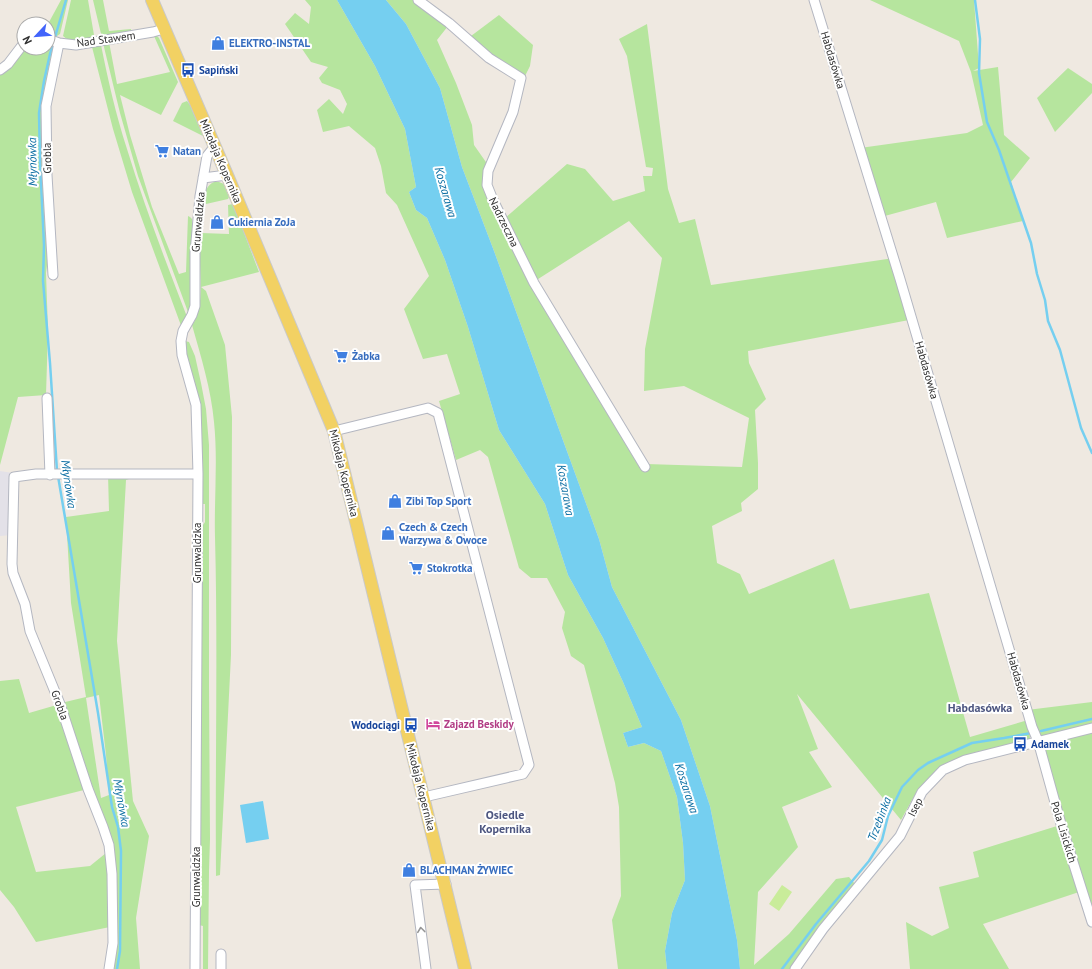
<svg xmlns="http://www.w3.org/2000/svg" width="1092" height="969" font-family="'PT Sans',sans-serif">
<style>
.industrial{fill:#e3e1e8}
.green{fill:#b6e59e;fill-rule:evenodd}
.pitch{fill:#c9ec9a}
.water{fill:#75cff0}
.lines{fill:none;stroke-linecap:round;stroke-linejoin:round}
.stream{stroke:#75cff0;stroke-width:2.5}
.minor-casing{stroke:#b4b7c1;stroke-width:11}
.major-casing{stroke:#c9c9c9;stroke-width:14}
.minor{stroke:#fff;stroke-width:9}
.major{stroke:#f2d163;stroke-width:12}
.oneway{stroke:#969696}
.labels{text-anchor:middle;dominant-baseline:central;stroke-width:4;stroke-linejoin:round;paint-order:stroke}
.street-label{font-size:11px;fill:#2e2e2e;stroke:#fff}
.shop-label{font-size:11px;font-weight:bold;fill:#366cbe;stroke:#fff;text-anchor:start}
.transit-label{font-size:11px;font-weight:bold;fill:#164399;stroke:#fff;text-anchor:start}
.hotel-label{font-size:11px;font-weight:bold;fill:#b23c85;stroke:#fff;text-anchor:start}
.water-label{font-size:12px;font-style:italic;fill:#0d6fa3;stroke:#fff}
.neighbourhood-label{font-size:12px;font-weight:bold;fill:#4d5680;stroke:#fff}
</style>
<rect width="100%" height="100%" fill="#efe9e1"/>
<path class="industrial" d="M0 471 13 473 11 535 0 536Z"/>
<path class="green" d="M61 0H68L60 34 54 38 48 37V24Z
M71 0H88L94 35 93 38C82 41 72 45 63 36Z
M93 0H103L109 31 131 29V33L102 38Z
M305 0H337L375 66 405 129 416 187 409 192 416 210 427 218 445 260 468 327 499 430 545 504 568 575 603 638 623 682 642 727 623 733 628 747 644 743 661 751 677 797 683 843 685 880 672 913 665 951 667 969H618L612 920 621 896 619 807 615 783 584 665 571 656 562 628 565 612 547 578H531L519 568 488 457 480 450 456 460 439 401 460 394 447 354 423 359 404 309 429 276 397 205 386 193 381 166 375 148 349 126 323 132 317 110 329 99 343 114 347 104 340 90 322 83 319 78 328 67 311 62 285 24 295 13 309 24 311 7Z
M386 0H414L448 26 437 40 456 83 472 125 474 145 488 165 487 185 493 200 490 201 531 285 570 350 572 349 591 375 646 464 742 467 749 418 684 386 644 391 645 349 662 258 629 221 535 281 505 218 567 164 585 169 613 201 645 191 643 176H652L653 168 646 167 627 56 619 39 647 24 668 189 679 223 695 219 711 285 894 258 900 279 909 320 748 351 749 363 766 399 755 410 758 463V489L741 503 742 511 712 526 717 563 740 574 749 594 834 559 850 609 929 593 970 737 1028 720 1030 739 940 767 918 789 901 820 797 694 818 749 809 752 832 787 782 807 798 847 758 892 754 965 789 934 836 879 849 877 855 884 822 925 791 969H740L737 940 710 806 681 720 612 587 599 539 494 251 462 167 440 88 406 24Z
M870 0H974L979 68 973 71 998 67 1004 135 1030 158 1011 182 1023 221 947 238 936 202 881 217 860 148 967 133 983 125 971 72 959 41Z
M499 15 533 45 530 66 525 76 467 39Z
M154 36H157L159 38 178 82 161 115 120 95 130 135 152 207 179 274 186 272 188 216 190 217 192 219V301L188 312 138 176 120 113 103 43 109 42 117 84 170 72Z
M48 41 56 44 45 103 48 257 46 273 48 330 46 395 18 397 0 465V70L24 48H48Z
M101 45C108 80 116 115 127 149 145 208 167 265 189 322L183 331 132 192 113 129 92 47Z
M1068 68 1092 84V93L1055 132 1037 98Z
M187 101 190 105 203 136 173 121 182 103Z
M214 182H219L224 184 229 197 228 199 206 204 203 199C205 192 207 185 214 182Z
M233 204 259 272 201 287 206 291 225 345 232 417 231 655 220 875 216 876C215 763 218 650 215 537 214 499 218 460 214 422 211 389 201 357 192 325 204 310 200 279 200 261 200 252 201 242 201 233L229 234 228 205Z
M185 341 189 342 195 356 201 383 206 409 209 445V685L210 839 209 871 208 969H203V926L199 925 200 536H203V525L205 522V504H200L201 445 186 352Z
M108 474H144L126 480 117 641 133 801 149 836 136 918 140 969H114L116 947 115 877 61 703 86 697 71 603 66 517 109 511ZM99 695 106 755 109 795 101 798 86 698Z
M19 679 29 713 60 704 88 789 16 807 36 872 90 866 106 853 110 927 36 942 14 907 0 890V681Z
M1092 702V925L1079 892 983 924 1009 969H910L906 922 932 936 949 928 939 887 979 877 973 852 1057 826 1027 710Z"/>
<path class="pitch" d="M782 885 792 892 779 911 769 904Z"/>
<path class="water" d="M337 0H386L406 24 440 88 462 167 494 251 599 539 612 587 681 720 710 806 737 940 740 969H667L665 951 672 913 685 880 683 843 677 797 661 751 644 743 628 747 623 733 642 727 623 682 603 638 568 575 545 504 499 430 468 327 445 260 427 218 416 210 409 192 416 187 405 129 375 66Z
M263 801 269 839 246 843 240 805Z"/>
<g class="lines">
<path class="stream" d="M975 0 980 39 979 73 987 122 999 150 1031 243 1037 274 1045 300 1048 321 1060 350 1081 428 1092 453
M57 471 50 363 43 281 44 245 40 161 39 113 44 81 50 54 66 0
M58 476 98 713 112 807 118 827 121 851 120 951 117 969
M1041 731 1092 719
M782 969 816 924 869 861 882 840 888 816 902 787 918 770 928 763 972 743 1004 738 1031 733"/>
<defs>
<path id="minor" d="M418 0 449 23 489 58 521 78 513 112 488 171 487 185 493 200 534 283 645 467
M814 0 900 279 1032 727 1038 741 1061 824 1092 922
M48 39 59 43 76 45 153 32 164 29
M0 70 8 64 24 43
M203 178 227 175
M53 275 47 175 46 106 59 43
M47 398 50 475
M334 431 428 408 438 413 529 765 523 774 424 797
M109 969 113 943 112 874 109 845 103 827 88 789 60 704 30 631 25 604 13 573 12 564 14 477 36 474H198
M195 969 198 474 196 405 182 355 181 341 183 331 192 315 195 306V253L200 196 207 156 215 146
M221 969V954
M426 969 415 885 446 884
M795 969 823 929 900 836 922 792 943 770 965 760 1092 728"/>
<path id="major" d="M152 0 227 175 334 431 465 969"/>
</defs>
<use href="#minor" class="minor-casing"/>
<use href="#major" class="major-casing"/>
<use href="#minor" class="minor"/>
<use href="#major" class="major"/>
</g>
<defs><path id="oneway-chevron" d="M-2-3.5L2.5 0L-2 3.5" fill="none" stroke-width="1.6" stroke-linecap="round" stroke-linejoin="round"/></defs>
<use class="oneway" href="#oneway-chevron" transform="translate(421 930) rotate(-97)"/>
<defs>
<symbol id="shop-bare" viewBox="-9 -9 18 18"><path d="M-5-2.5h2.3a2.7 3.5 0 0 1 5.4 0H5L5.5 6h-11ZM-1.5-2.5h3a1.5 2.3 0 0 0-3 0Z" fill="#3f7fe0" stroke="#fff" stroke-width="2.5" paint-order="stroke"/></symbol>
<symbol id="bus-bare" viewBox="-9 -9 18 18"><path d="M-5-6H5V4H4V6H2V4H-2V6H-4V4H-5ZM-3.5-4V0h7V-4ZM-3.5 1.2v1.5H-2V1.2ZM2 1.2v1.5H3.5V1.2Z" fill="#1a4fb4" stroke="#fff" stroke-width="2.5" paint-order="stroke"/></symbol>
<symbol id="supermarket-bare" viewBox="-9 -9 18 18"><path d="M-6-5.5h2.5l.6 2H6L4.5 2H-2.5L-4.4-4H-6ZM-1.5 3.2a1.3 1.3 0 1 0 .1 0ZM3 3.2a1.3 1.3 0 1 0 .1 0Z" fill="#3f7fe0" stroke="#fff" stroke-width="2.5" paint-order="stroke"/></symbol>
<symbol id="hotel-bare" viewBox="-9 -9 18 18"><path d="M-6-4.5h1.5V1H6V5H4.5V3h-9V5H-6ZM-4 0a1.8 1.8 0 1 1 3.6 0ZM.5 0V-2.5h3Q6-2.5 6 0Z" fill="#d1479c" stroke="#fff" stroke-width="2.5" paint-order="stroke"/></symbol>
</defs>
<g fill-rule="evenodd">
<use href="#shop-bare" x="208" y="33" width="20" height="20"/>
<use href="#bus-bare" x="178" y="60" width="20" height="20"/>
<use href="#supermarket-bare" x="152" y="141" width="20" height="20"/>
<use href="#shop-bare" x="207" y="212" width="20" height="20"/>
<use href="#supermarket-bare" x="331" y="346" width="20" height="20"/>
<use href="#shop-bare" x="385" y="491" width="20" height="20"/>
<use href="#shop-bare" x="378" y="523" width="20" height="20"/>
<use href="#supermarket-bare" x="406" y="558" width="20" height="20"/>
<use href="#hotel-bare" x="423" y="714" width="20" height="20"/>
<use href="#bus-bare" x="401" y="715" width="20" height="20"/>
<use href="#bus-bare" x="1010" y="734" width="20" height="20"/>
<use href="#shop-bare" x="399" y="860" width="20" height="20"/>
</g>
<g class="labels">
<g class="street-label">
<text transform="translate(106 39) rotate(-8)">Nad Stawem</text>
<text transform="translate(833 60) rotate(73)">Habdasówka</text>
<text transform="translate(47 158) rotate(-91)">Grobla</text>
<text transform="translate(221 161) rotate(67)">Mikołaja Kopernika</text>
<text transform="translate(198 222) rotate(-85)">Grunwaldzka</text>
<text transform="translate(504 222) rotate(64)">Nadrzeczna</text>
<text transform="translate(927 370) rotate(74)">Habdasówka</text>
<text transform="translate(344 473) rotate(76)">Mikołaja Kopernika</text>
<text transform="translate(197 553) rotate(-90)">Grunwaldzka</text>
<text transform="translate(1019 681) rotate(74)">Habdasówka</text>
<text transform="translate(60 705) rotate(70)">Grobla</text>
<text transform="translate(421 787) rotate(76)">Mikołaja Kopernika</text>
<text transform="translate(915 807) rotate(-63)">Isep</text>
<text transform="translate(1064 832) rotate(73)">Pola Lisickich</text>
<text transform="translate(196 877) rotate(-90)">Grunwaldzka</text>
</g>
<g class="shop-label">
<text x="229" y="43">ELEKTRO-INSTAL</text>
<text x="173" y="151">Natan</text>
<text x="228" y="222">Cukiernia ZoJa</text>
<text x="352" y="356">Żabka</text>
<text x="406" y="501">Zibi Top Sport</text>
<text x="399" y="527">Czech &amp; Czech<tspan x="399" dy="13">Warzywa &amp; Owoce</tspan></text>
<text x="427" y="568">Stokrotka</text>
<text x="420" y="870">BLACHMAN ŻYWIEC</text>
</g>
<g class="transit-label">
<text x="199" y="70">Sapiński</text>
<text x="400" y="725" text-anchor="end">Wodociągi</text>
<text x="1031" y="744">Adamek</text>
</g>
<g class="hotel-label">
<text x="444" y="724">Zajazd Beskidy</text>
</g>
<g class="water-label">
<text transform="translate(32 162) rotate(-91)">Młynówka</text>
<text transform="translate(446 192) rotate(74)">Koszarawa</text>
<text transform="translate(69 484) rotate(82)">Młynówka</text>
<text transform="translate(566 490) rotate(80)">Koszarawa</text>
<text transform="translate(687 788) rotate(72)">Koszarawa</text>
<text transform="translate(122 803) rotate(80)">Młynówka</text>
<text transform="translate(879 819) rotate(-69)">Trzebinka</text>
</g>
<g class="neighbourhood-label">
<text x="980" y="707">Habdasówka</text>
<text x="505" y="814">Osiedle<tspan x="505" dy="14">Kopernika</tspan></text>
</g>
</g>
<g transform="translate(36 36) rotate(244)"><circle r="19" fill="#ffffff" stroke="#ababab"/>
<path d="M0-3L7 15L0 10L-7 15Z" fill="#4264fb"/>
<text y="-6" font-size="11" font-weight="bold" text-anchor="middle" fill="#2e2e2e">N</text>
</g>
</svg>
